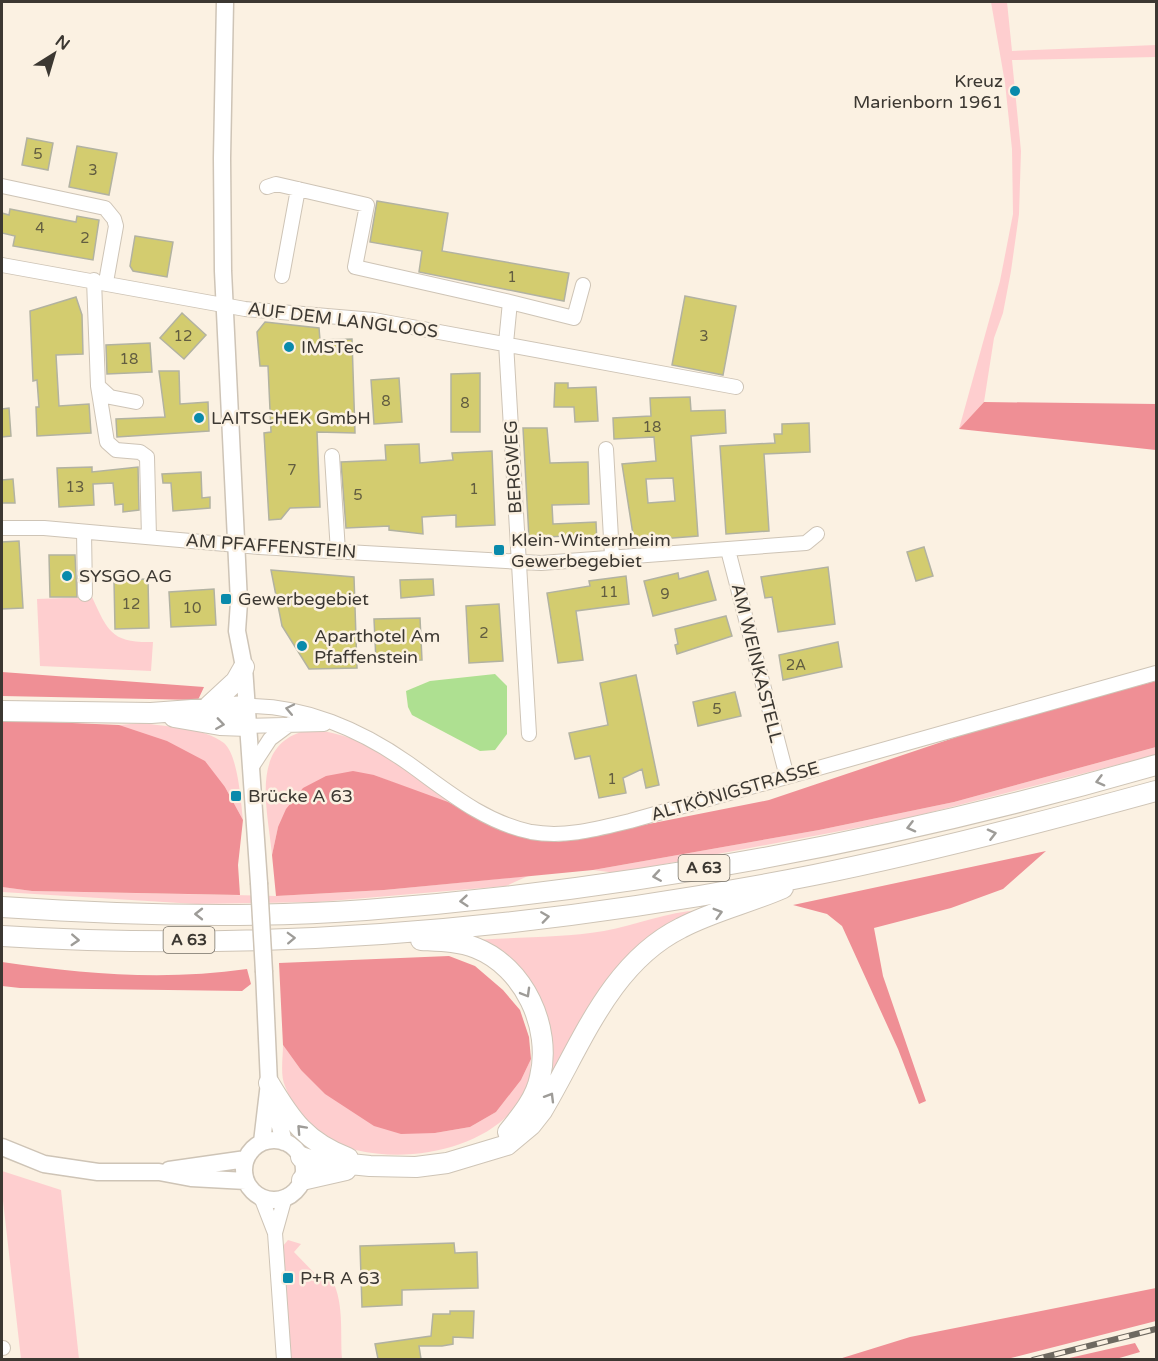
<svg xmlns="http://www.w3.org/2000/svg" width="1158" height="1361" font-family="'Varela Round',sans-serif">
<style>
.green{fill:#fececf}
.forest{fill:#ef8f95}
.water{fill:#aee091}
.building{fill:#d3cc6f;stroke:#b2b2a1;stroke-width:1.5;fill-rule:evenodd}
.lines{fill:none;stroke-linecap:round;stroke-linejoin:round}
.minor-casing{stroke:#cec4b6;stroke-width:16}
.major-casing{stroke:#cec4b6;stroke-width:19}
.highway-casing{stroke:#cec4b6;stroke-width:22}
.minor{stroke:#fff;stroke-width:14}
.major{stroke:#fff;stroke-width:16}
.highway{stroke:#fff;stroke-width:20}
.rail-casing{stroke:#6e6960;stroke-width:6}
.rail{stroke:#fbf1e2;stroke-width:4;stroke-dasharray:11;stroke-linecap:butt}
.major-bridge-casing{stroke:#cec4b6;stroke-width:19;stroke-linecap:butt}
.major-bridge{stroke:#fff;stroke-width:16}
.oneway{stroke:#9e9c98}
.poi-dot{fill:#098aab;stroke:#fbf1e2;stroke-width:2}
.labels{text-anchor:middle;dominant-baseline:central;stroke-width:5;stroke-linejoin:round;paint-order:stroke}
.number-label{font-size:15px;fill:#625d41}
.shield{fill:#fbf1e2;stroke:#757067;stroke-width:1.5}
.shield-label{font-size:16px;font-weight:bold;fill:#3c3832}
.poi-label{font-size:18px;fill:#3c3832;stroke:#fbf1e2;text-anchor:start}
.street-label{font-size:18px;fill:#3c3832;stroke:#fbf1e2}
</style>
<rect width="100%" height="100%" fill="#fbf1e2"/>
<path class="green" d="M991 2H1007L1012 51 1156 45V57L1012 60 1021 151 1019 214 1011 271 1003 313 994 338 984 402 959 429 1000 281 1013 214 1012 149 1005 83Z
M92 597C108 632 112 643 153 642L151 671 40 666 37 599Z
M142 723C167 727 203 727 224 743 238 755 241 802 243 820L225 787 119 725Z
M309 730C367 731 422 781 469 812L374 775 278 827 272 855C268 810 248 742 309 730Z
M1156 747V755L904 819 617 873 593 870 819 830 954 802Z
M528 876 506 886 318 902 196 904 2 892V887L32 891 276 896 384 890Z
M700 910 646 945 549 1090 547 1029 474 940C518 937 561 938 604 931 636 925 667 912 700 910Z
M283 1045 301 1070 435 1133 470 1127 496 1112 521 1080 531 1059C530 1069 531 1082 526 1091 493 1156 382 1171 322 1137 307 1128 291 1102 285 1086 280 1075 283 1057 283 1045Z
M2 1171 61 1190 79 1359H21L2 1192Z
M288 1240 301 1244 294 1252 322 1281 329 1275C345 1298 340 1332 342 1359H291L283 1285 290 1280 289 1274 282 1272V1247Z"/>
<path class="forest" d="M984 402 1156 404V450L959 429Z
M2 672 204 687 198 700 2 696Z
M1156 681V747L954 802 819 830 593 870 384 890 276 896 272 855 278 827 286 809 303 788 326 776 353 771 374 775 448 802 495 828 558 842 769 800 1001 722Z
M2 720 119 725 167 741 205 761 225 787 243 820 238 865 240 895 32 891 2 887Z
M1046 851 1003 889 951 908 874 928 883 976 926 1101 919 1104 898 1049 842 926 827 914 793 905Z
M449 956 475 966 503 990 520 1010 529 1037 531 1059 521 1080 496 1112 470 1127 435 1133 401 1134 374 1126 325 1094 301 1070 283 1045 279 963Z
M2 962C83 974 164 981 247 969L251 984 242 991 20 988 2 986Z
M1156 1288V1321L1007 1359H839L910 1337Z
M1135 1343 1140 1352 1116 1359H1065Z"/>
<path class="water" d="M495 674 507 686V734L495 750 480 751 412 715 408 707 406 691 430 681Z"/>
<path class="building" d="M27 138 53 143 48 170 22 165Z
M77 146 117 153 109 195 69 187Z
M377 201 448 213 442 251 569 273 564 301 419 272 422 251 370 242Z
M10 209 76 222 77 216 99 220 93 260 13 246 15 236 2 233V213L9 215Z
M135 236 173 242 167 277 133 271 130 266Z
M685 296 736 306 723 375 672 365Z
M76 297 82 315 83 354 56 355 59 406 89 404 91 433 37 436 36 407H39L37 380 33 381 30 311Z
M182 313 206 335 184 359 160 338Z
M265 322 319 328 320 340 352 339 355 433 317 432 320 507 290 508 281 519 269 520 264 433 271 432 268 366H260L257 332Z
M150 343 152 372 107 374 106 345Z
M159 371H179L180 404 208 402 209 431 117 437 116 419 165 417Z
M480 373V432H451V374Z
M399 378 402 422 374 424 371 380Z
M555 383H568V388L596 387 598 421 575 422 574 407H554Z
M690 397 691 411 725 410 726 433 691 436 698 536 634 541 622 464 656 461 654 437 614 439 613 418 651 416 650 398ZM673 478 675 501 648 503 646 479Z
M9 408 11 436 2 437V409Z
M809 423 810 452 764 454 769 531 726 534 720 446 775 443 774 434H782V424Z
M523 428H547L550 463 588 462 589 504 552 505 553 524 596 522 597 544 565 545V536L529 538Z
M419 444 420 463 453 460 452 453 492 451 495 525 456 527V515L422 517 423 534 389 530V526L346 528 341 462 386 460 385 445Z
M92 467V472L138 467 139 510 123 512V504L115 505 113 483 93 484 94 505 59 507 57 468Z
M201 472 202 498 210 497V508L173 511 171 483H163L162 474Z
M13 479 15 503H2V480Z
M19 541 23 608 2 609V542Z
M924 547 933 576 916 581 907 552Z
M49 555H75L77 597H50Z
M828 567 835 624 778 632 772 597 765 598 761 577Z
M271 570 354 577 357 668 309 669 282 626Z
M708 571 716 600 653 616 644 581 678 573 679 579Z
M626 576 629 604 576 611 583 660 558 663 547 593 590 586 589 581Z
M148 579 149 628 115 629 114 580Z
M433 579 434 595 401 598 400 580Z
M214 589 216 625 171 627 169 592Z
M499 604 503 661 469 663 466 606Z
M726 616 732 636 677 654 675 645 678 644 675 629Z
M420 618 422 660 376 661 374 619Z
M838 642 842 667 783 680 779 655Z
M636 675 659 785 646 788 642 769 623 778 626 793 599 798 590 756 575 759 569 733 608 725 600 683Z
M735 692 741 716 698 726 693 702Z
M454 1243 455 1253 477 1252 478 1288 402 1290V1305L362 1307 360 1246Z
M450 1311H474L473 1338 453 1337V1344L442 1346H419L421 1359H378L375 1344 431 1336 433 1314H450Z"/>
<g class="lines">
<defs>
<path id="minor" d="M2 186 105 208 114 219 116 226 106 282
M267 187 276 184 367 205 355 267 510 302 506 343 529 734
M2 265 245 309 374 320 736 387
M282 276 298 189
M94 280 98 386 110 397 136 402
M510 302 574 318 583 285
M98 386 107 442 116 450 140 452 147 457 149 537
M606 449 612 556
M332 456 338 552
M2 528H44L259 547 541 563 806 543 817 534
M84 532 85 594
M728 550 787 777
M246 706C304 705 361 730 408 763 446 790 483 822 531 832 565 838 597 829 630 821L1156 673
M248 726 324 724
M251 768 270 739 290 724
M261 1197 275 1233
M2 1348H3
M284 1360 275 1233 285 1197"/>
<path id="major" d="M225 2 222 158 223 271 239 602 237 631 244 667 259 883
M273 1099 284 1142
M244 1170a30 30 0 1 1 60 0a30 30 0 1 1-60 0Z
M262 1142 269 1083 264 972
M2 1147 44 1164 98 1172H159L191 1178 246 1181
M169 1170 246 1159"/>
<path id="highway" d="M209 706 236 681 244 667
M2 711 151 713 246 706
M174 717 220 725 248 726
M2 907C122 915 245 919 366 910 633 890 899 839 1156 765
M2 936C272 953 548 928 814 875 929 852 1043 822 1156 791
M421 940C439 941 458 941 476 948 524 967 552 1027 540 1077 536 1098 521 1116 508 1132
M269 1083C291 1120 306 1142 348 1158
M301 1157 310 1160 370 1166 416 1167 447 1163 507 1145 531 1125 542 1111C581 1046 609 964 681 928 713 911 749 903 783 888
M302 1180 346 1170"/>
</defs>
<use href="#minor" class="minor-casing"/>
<use href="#major" class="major-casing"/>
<use href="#highway" class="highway-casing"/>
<use href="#minor" class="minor"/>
<use href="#major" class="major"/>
<use href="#highway" class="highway"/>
<defs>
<path id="rail" d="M1033 1360 1156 1329"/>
</defs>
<use href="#rail" class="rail-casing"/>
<use href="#rail" class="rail"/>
<defs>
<path id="major-bridge" d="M259 883 264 972"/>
</defs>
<use href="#major-bridge" class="major-bridge-casing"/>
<use href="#major-bridge" class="major-bridge"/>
</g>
<defs><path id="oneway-chevron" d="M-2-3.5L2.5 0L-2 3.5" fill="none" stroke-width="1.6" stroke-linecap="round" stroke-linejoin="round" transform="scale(1.5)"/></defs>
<g class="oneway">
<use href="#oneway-chevron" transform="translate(290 709) rotate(-168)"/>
<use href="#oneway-chevron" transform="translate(220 724) rotate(8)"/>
<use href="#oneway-chevron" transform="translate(1100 781) rotate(165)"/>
<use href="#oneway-chevron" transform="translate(911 827) rotate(166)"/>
<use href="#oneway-chevron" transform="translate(992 834) rotate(-14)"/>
<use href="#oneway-chevron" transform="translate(657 876) rotate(171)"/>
<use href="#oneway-chevron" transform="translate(464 901) rotate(175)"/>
<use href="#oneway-chevron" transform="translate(718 913) rotate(-16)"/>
<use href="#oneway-chevron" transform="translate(199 914) rotate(-180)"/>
<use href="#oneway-chevron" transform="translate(545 917) rotate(-8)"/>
<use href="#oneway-chevron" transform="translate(291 938) rotate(-2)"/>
<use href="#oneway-chevron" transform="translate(75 940) rotate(3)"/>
<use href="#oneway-chevron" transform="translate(526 993) rotate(60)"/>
<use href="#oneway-chevron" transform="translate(550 1097) rotate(-59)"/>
<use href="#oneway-chevron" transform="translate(301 1129) rotate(-133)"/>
</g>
<g class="poi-dot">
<circle cx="1015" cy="91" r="6"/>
<circle cx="289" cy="347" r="6"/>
<circle cx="199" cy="418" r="6"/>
<rect x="493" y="544" width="12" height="12" rx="3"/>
<circle cx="67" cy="576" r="6"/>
<rect x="220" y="593" width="12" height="12" rx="3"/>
<circle cx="302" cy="646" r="6"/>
<rect x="230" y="790" width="12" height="12" rx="3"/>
<rect x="282" y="1272" width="12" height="12" rx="3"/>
</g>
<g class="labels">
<g class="number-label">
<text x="38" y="154">5</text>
<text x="93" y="170">3</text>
<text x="40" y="228">4</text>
<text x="85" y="238">2</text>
<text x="512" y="277">1</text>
<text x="183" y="336">12</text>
<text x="704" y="336">3</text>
<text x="129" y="359">18</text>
<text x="386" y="401">8</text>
<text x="465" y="403">8</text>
<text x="652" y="427">18</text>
<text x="292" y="470">7</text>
<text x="75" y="487">13</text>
<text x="474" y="489">1</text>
<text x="358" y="495">5</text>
<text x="609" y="592">11</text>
<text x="665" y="594">9</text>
<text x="131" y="604">12</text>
<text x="192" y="608">10</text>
<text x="484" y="633">2</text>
<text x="796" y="665">2A</text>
<text x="717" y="709">5</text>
<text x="612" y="779">1</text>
</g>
<g class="shield">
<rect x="678.5" y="855" width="51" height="26" rx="4.5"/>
<rect x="163.5" y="927" width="51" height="26" rx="4.5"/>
</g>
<g class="shield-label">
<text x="704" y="868">A 63</text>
<text x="189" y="940">A 63</text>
</g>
<g class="poi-label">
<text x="1003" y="81" text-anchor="end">Kreuz<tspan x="1003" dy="21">Marienborn 1961</tspan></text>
<text x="301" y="347">IMSTec</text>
<text x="211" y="418">LAITSCHEK GmbH</text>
<text x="511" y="540">Klein-Winternheim<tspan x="511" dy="21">Gewerbegebiet</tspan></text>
<text x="79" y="576">SYSGO AG</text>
<text x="238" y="599">Gewerbegebiet</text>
<text x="314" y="636">Aparthotel Am<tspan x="314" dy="21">Pfaffenstein</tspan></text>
<text x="248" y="796">Brücke A 63</text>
<text x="300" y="1278">P+R A 63</text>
</g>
<g class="street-label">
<text transform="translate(343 320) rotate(7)">AUF DEM LANGLOOS</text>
<text transform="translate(513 467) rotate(-93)">BERGWEG</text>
<text transform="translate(271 546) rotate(4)">AM PFAFFENSTEIN</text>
<text transform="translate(757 663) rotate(76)">AM WEINKASTELL</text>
<text transform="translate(735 791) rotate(-16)">ALTKÖNIGSTRASSE</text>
</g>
</g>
<rect width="1158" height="1361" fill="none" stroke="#3c3832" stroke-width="6"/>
<g transform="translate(54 54) rotate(37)" stroke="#fbf1e2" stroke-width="4.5" paint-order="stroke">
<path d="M0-4.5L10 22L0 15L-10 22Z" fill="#3c3832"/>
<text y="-9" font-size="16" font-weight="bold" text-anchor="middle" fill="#3c3832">N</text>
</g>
</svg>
